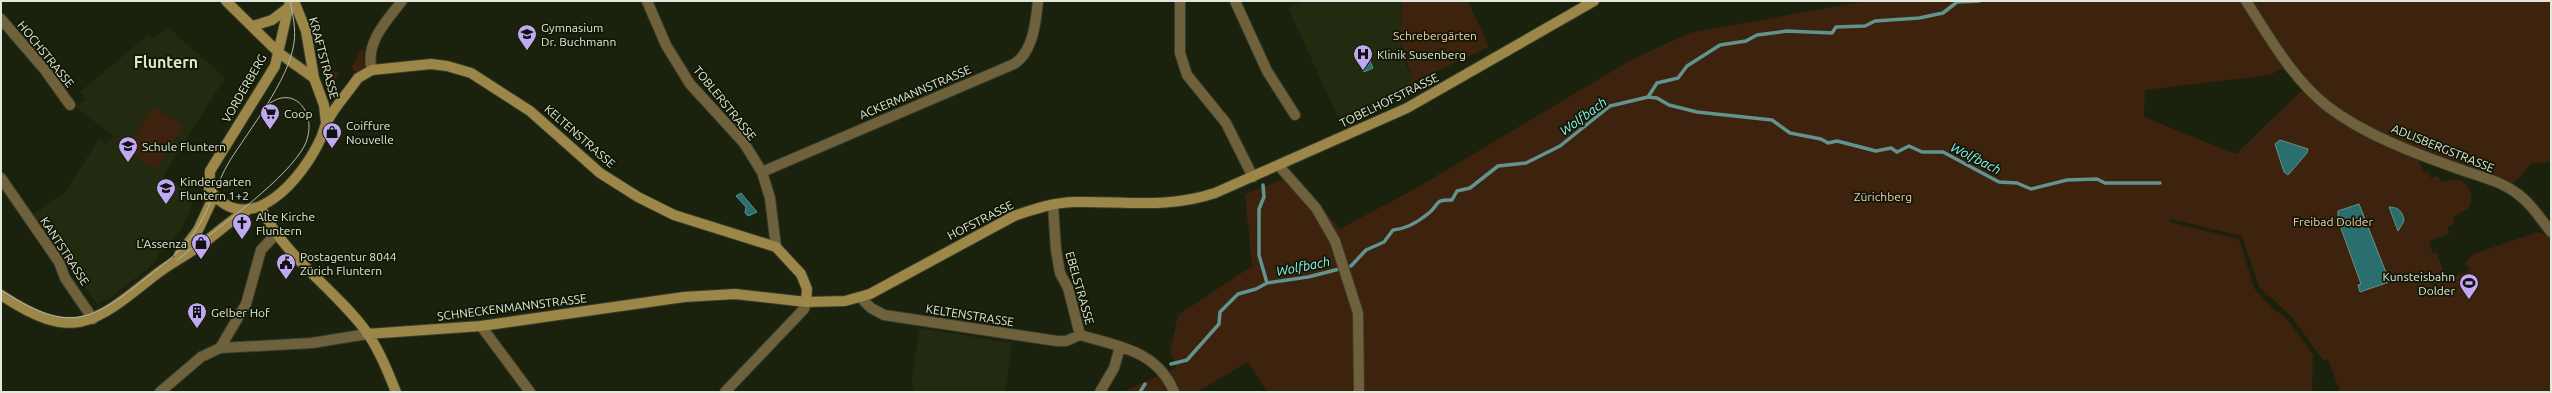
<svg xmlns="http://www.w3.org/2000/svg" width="2552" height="393" font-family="Ubuntu,sans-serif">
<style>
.built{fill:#222b10}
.green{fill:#3d220e}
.water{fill:#2a6e6e;stroke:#61938f}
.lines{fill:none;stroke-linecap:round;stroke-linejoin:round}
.stream{stroke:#61938f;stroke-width:3.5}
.street-casing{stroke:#363d2a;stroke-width:12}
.secondary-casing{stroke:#363d2a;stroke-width:12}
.street{stroke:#6f613b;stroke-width:10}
.secondary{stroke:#9d8748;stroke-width:10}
.tram{stroke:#b1b7a9;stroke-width:1}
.labels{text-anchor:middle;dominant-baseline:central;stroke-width:3.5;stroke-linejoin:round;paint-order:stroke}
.poi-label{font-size:12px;fill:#e2e8db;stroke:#111705;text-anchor:start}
.park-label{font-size:12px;fill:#f9d0b5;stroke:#111705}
.street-label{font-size:12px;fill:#e2e8db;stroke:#111705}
.water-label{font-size:13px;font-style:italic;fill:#8df5f4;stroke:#111705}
.district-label{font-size:16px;font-weight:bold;fill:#dde7ce;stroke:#111705}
</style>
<rect width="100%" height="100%" fill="#1a210d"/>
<path class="built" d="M1304 1H1402L1400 41 1404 60 1418 94 1343 128 1288 8Z
M168 27 225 78 163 176 190 192 188 197 192 199 191 207 183 227 169 245 157 255 158 260 112 297 97 304 33 214 65 192 99 139 106 144 113 136 76 107 85 100 80 92 148 35 153 39Z
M920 328 1012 343 1005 392H913L912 374Z"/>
<path class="green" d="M1402 1H1468L1489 47 1413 82 1400 41Z
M1865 1H2551V162L2531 163 2521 177 2511 184C2454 163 2375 140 2328 101 2315 90 2305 75 2293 62L2270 75 2145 90 2144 117 2236 154 2303 89 2417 157 2424 172 2429 173 2431 178 2438 176 2441 182 2455 179C2470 182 2475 195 2469 208L2453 217 2455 224 2448 227 2449 234 2429 241 2433 254 2437 253 2446 279 2467 272 2469 269 2465 264 2473 254 2538 232 2547 235 2551 240V392H2340L2328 359 2323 360 2291 316 2259 287 2242 236 2169 219 2170 222 2239 239 2254 288 2271 307 2287 319 2313 354 2312 392H1267L1248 362 1197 392H1122L1176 368 1170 351 1178 315 1252 266 1245 194 1294 175 1340 229 1418 187 1631 60 1689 33Z
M364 45 363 59 366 67 357 73 351 68Z
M322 66 325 68V74L329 70 340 73 331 87 334 96 331 99Z
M153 107 183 126 156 169 126 150Z"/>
<path class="water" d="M1365 50 1373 68 1364 72 1356 54Z
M2280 140 2308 149 2307 153 2288 175 2284 172 2275 144Z
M741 193 757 212 748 216 745 213 746 207 736 196Z
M2359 204 2387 275 2390 274 2392 281 2360 292 2358 285 2361 284 2338 220V211Z
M2389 207C2399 207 2403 212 2404 221L2398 231Z"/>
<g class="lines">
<path class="stream" d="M1648 97 1657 83 1678 78 1687 66 1720 45 1746 41 1757 35 1787 31 1832 33 1836 27 1865 26 1875 21 1919 18 1943 13 1957 2 1979 1
M1263 185 1264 197 1259 209V255L1267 283
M1171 364 1187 360 1219 324 1220 312 1238 294 1256 289 1267 283 1308 277 1351 266 1366 250 1384 242 1393 230C1407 229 1418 222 1429 213 1439 205 1434 199 1452 200L1457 191 1470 188 1498 166 1526 163 1560 146 1610 106 1648 97 1657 98 1669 105 1697 112 1772 120 1790 133 1821 139 1828 143 1837 141 1876 151 1891 148 1897 152 1909 146 1922 152H1943L1999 182 2017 183 2031 189 2067 180 2097 179 2105 183H2160
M1140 392 1145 384"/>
<defs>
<path id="street" d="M647 1 666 45 690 84 744 143 762 172 770 198 776 247
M1180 1V53L1187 75 1226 123 1253 177
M1235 1 1267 71 1295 115
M2246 1C2270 38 2292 78 2327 106 2363 134 2414 153 2456 168 2475 175 2498 180 2515 192 2530 202 2540 218 2551 232
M1 19 45 70 70 105
M372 70C364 44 387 20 402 1
M1279 166 1316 208 1335 241 1358 313 1359 392
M762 172 1014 64C1033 52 1036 22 1038 1
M1 178 59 262 65 278 93 319
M1053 205 1056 250 1060 273 1068 288 1080 335
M861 298 871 308 884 315 1057 341H1066L1080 335
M481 326 530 392
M1080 335C1118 346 1158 351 1174 392
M220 348 312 343 367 334
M160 392 201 357 220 348 246 304 261 250 277 233
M725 392 804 309 806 302
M1100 392 1114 368 1120 347"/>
<path id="secondary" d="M226 1 279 53 314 78
M290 1 275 66 210 171 209 189C249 243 303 178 321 138 323 134 324 128 326 124 333 108 348 93 358 78L372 70 431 64 447 66 471 73 530 111 600 173 638 197 674 215 776 247 801 274 807 289 806 302
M294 1 306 31 314 78 324 105 326 123
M253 26 272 20 288 8
M261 208C285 258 337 290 368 334 380 352 388 372 396 392
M179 255 198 230 214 196
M1 295C72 342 93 325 154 276 169 264 184 257 199 246 216 235 229 221 246 211
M367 334 481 326 684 297 735 294 806 302 845 301 870 294 1014 216C1034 209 1055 202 1076 202 1126 201 1167 209 1215 193L1407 108 1594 1"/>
</defs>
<use href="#street" class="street-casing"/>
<use href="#secondary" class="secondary-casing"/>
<use href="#street" class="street"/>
<use href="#secondary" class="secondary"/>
<path class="tram" d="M177 260C212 232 279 186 302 150 322 119 296 80 266 106
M1 290C66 332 88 325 146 278 164 264 183 250 196 230 210 209 216 184 229 162 249 130 289 80 294 43 296 29 293 15 290 1"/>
</g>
<defs>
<symbol id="school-pin" viewBox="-11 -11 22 30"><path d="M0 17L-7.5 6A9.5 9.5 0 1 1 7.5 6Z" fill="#c1a8f3" stroke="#111705"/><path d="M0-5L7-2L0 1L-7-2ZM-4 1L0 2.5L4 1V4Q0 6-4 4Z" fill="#111"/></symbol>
<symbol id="hospital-pin" viewBox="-11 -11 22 30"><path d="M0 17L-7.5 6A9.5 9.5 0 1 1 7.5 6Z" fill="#c1a8f3" stroke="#111705"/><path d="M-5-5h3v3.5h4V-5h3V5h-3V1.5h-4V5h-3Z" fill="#111"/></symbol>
<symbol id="supermarket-pin" viewBox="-11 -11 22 30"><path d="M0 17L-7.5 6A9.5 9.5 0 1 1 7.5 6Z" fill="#c1a8f3" stroke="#111705"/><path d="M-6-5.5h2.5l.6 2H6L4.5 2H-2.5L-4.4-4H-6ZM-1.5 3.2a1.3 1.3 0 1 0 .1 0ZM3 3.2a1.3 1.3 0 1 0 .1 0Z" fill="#111"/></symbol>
<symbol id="shop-pin" viewBox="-11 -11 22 30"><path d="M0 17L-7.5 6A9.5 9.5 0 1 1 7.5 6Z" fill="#c1a8f3" stroke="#111705"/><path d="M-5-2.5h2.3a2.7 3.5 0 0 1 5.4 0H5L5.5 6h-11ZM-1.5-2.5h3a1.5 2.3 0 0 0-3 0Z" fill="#111"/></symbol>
<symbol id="church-pin" viewBox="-11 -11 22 30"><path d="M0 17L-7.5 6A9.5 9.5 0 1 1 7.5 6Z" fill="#c1a8f3" stroke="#111705"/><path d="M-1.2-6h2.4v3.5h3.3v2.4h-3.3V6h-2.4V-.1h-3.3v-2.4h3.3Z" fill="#111"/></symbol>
<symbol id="civic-pin" viewBox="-11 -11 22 30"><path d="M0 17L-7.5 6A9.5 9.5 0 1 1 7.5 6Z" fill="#c1a8f3" stroke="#111705"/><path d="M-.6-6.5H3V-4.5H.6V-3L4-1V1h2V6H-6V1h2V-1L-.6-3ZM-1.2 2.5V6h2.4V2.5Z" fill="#111"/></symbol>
<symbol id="stadium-pin" viewBox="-11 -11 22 30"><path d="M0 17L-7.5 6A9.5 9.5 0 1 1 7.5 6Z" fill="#c1a8f3" stroke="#111705"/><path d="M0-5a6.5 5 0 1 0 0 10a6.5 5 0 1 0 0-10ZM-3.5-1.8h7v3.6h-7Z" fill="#111"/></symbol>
<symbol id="building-pin" viewBox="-11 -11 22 30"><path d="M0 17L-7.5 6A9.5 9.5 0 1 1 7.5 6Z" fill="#c1a8f3" stroke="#111705"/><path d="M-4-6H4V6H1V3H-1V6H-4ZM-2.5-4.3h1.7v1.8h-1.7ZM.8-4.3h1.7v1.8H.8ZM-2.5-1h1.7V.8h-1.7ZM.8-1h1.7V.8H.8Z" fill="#111"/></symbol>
</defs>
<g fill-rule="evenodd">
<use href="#school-pin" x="516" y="23" width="22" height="30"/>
<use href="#hospital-pin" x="1352" y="43" width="22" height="30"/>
<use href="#supermarket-pin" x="259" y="102" width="22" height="30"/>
<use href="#shop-pin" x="321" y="121" width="22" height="30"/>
<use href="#school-pin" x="117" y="135" width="22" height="30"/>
<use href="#school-pin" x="155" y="177" width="22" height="30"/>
<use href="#church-pin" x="231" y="212" width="22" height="30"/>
<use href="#shop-pin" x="190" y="232" width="22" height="30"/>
<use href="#civic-pin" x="275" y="252" width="22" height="30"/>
<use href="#stadium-pin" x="2458" y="272" width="22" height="30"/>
<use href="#building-pin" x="186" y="301" width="22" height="30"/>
</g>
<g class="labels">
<g class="poi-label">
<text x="541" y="27">Gymnasium<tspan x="541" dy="14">Dr. Buchmann</tspan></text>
<text x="1377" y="54">Klinik Susenberg</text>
<text x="284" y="113">Coop</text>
<text x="346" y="125">Coiffure<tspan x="346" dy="14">Nouvelle</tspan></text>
<text x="142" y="146">Schule Fluntern</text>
<text x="180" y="181">Kindergarten<tspan x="180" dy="14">Fluntern 1+2</tspan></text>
<text x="256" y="216">Alte Kirche<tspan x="256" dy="14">Fluntern</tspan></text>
<text x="187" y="243" text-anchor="end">L'Assenza</text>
<text x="300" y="256">Postagentur 8044<tspan x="300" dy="14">Zürich Fluntern</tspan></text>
<text x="2455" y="276" text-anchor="end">Kunsteisbahn<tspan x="2455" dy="14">Dolder</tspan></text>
<text x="211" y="312">Gelber Hof</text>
</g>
<g class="park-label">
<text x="1435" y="35">Schrebergärten</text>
<text x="1883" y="196">Zürichberg</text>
<text x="2333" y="221">Freibad Dolder</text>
</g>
<g class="street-label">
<text transform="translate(46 54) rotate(51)">HOCHSTRASSE</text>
<text transform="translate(324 58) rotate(75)">KRAFTSTRASSE</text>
<text transform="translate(244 88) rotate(-60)">VORDERBERG</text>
<text transform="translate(915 92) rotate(-23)">ACKERMANNSTRASSE</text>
<text transform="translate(1389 100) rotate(-26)">TOBELHOFSTRASSE</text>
<text transform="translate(725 103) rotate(51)">TOBLERSTRASSE</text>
<text transform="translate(580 136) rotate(41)">KELTENSTRASSE</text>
<text transform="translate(2443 148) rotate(22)">ADLISBERGSTRASSE</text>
<text transform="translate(980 220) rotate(-27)">HOFSTRASSE</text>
<text transform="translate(65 251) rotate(57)">KANTSTRASSE</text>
<text transform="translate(1080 288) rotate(74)">EBELSTRASSE</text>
<text transform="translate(512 307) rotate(-7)">SCHNECKENMANNSTRASSE</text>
<text transform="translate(970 315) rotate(9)">KELTENSTRASSE</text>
</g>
<g class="water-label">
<text transform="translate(1583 116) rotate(-36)">Wolfbach</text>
<text transform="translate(1976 158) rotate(27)">Wolfbach</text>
<text transform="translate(1303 266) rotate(-11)">Wolfbach</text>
</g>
<g class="district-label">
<text x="166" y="62">Fluntern</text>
</g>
</g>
<rect width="2552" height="393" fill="none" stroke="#e2e8db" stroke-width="4"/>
</svg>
